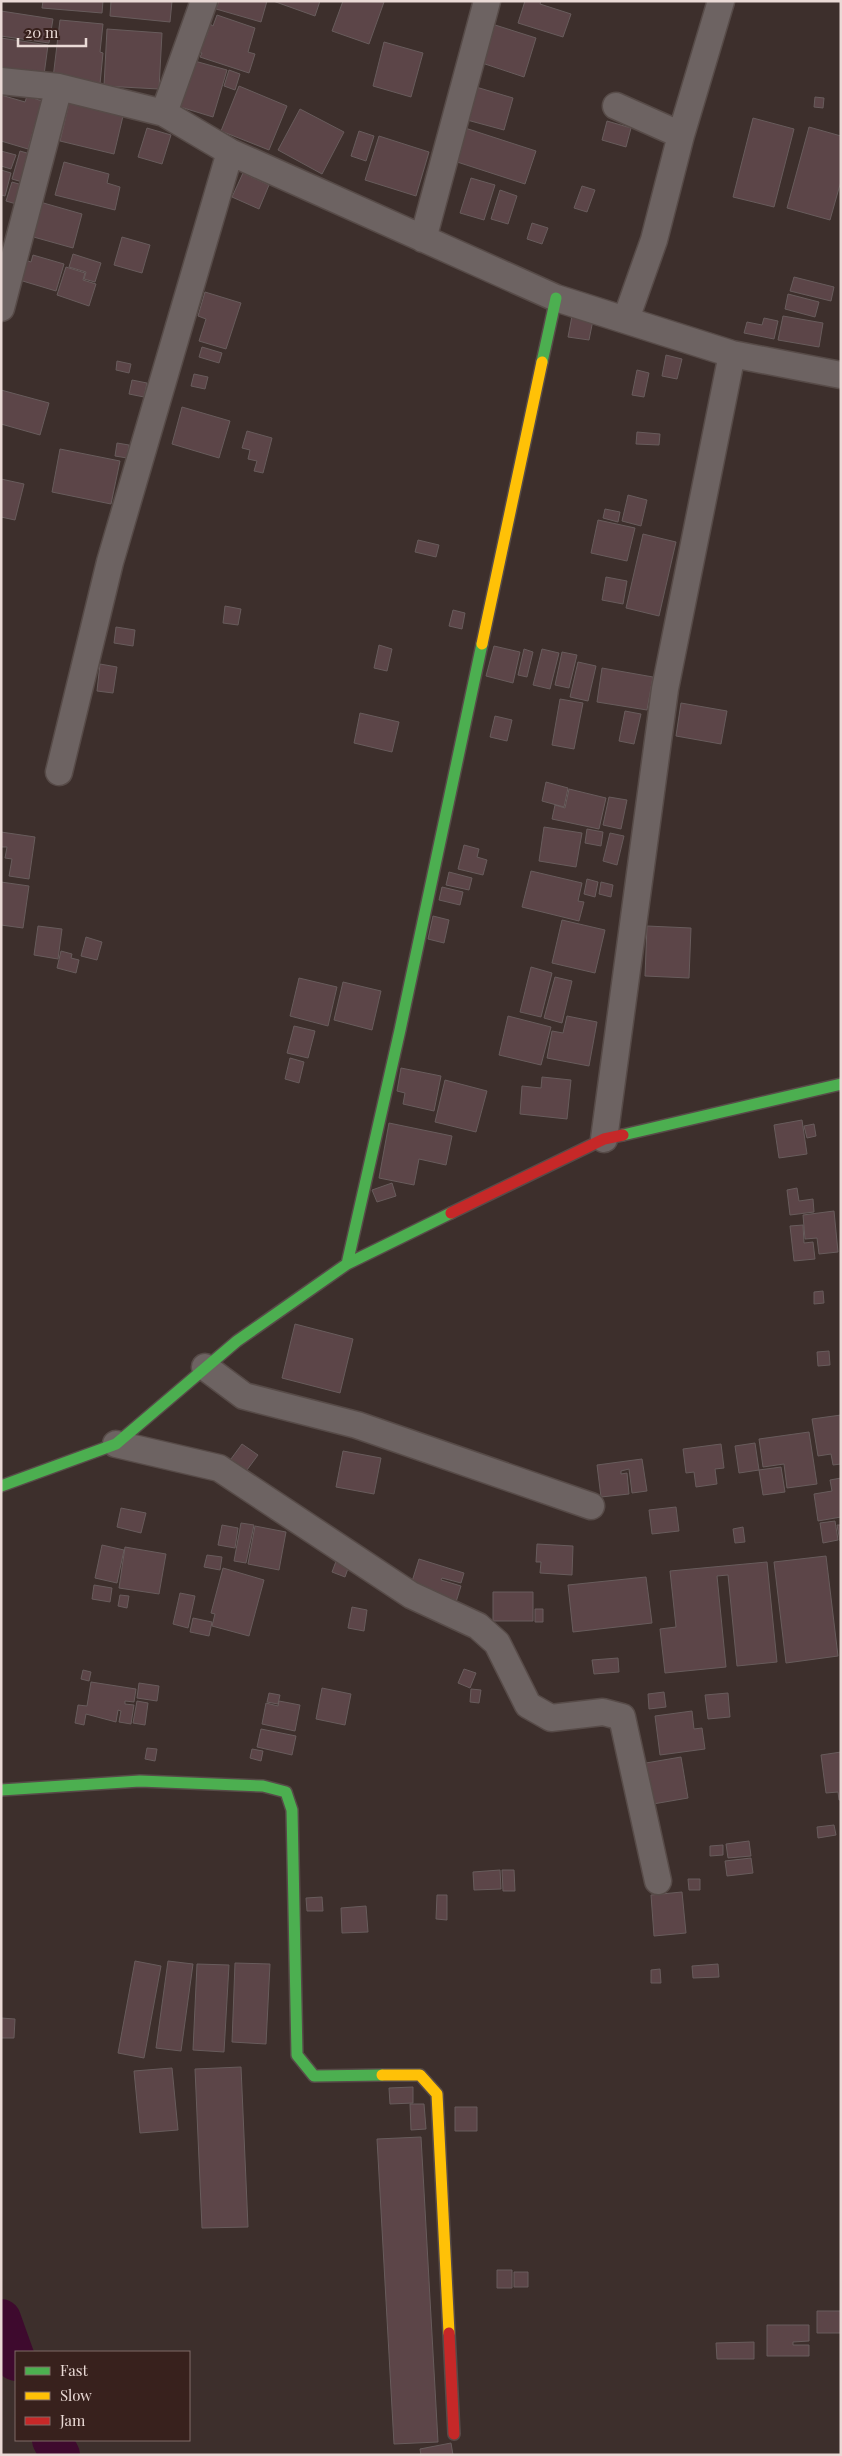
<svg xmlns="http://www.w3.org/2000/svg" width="842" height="2456" font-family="'Playfair Display',serif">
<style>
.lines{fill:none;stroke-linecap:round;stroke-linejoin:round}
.river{stroke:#3e0a2e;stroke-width:40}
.building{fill:#5c4548;stroke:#685c5c}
.street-casing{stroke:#574b48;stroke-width:29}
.fast-casing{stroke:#574b48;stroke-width:14}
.slow-casing{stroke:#574b48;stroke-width:14}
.jam-casing{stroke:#574b48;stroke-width:14}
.street{stroke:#6d6362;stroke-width:26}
.fast{stroke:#4caf50;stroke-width:11}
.slow{stroke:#ffc107;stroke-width:11}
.jam{stroke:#c62828;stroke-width:11}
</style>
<rect width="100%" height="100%" fill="#3d2f2c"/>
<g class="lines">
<path class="river" d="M1 2319 16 2361
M52 2440 60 2455"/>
</g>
<path class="building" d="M43 1H103L102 13 42 8Z
M111 1H172L170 22 110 16Z
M219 1H267L261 22 216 9Z
M273 1H320L315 16Z
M343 1 384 2 369 44 332 31Z
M525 1H541L540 4 571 14 563 37 518 23Z
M1 11 53 19 49 43 1 36Z
M217 15 255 28 248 52 255 54 249 73 200 57 202 53 194 51 199 35 206 37 210 24 213 26Z
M60 20 103 24 100 52 103 53 100 84 53 78Z
M492 24 536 38 524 77 479 62Z
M107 29 162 33 159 89 104 86Z
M1 38 48 45 44 75 1 72Z
M384 42 423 53 411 97 373 86Z
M191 60 227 70 213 117 177 106Z
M229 70 240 74 235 90 224 86Z
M239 86 287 106 269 150 221 131Z
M476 87 513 98 504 130 467 120Z
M1 95 25 102 27 96 42 101 28 149 1 141Z
M815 97 824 98 823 108 814 107Z
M69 103 123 116 114 154 60 141Z
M300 109 344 132 322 174 278 150Z
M753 118 794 129 774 207 733 197Z
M607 121 631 128 626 147 602 140Z
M462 127 536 151 525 184 451 160Z
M809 127 841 136V181L830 220 787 208Z
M147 128 171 135 162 164 138 157Z
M359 131 374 136 366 161 351 156Z
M379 136 429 152 416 196 365 180Z
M1 151 16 155 11 169 1 166Z
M20 151 37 156 29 184 12 179Z
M64 162 109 174 107 183 120 187 115 210 55 195Z
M1 170 11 173 5 196 1 195Z
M243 173 269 185 259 209 232 197Z
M471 178 495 185 484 220 460 213Z
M12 182 29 187 23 206 6 201Z
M582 186 595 190 587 212 574 208Z
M500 190 517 196 508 224 491 219Z
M40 202 82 214 73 248 30 236Z
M532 223 548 228 542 244 527 239Z
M122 237 150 245 142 273 114 265Z
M73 254 101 263 95 282 84 279 86 272 69 267Z
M33 255 64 264 56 291 16 279 22 259 31 262Z
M66 267 85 273 83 280 96 284 89 306 57 295Z
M794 277 834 287 831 301 790 291Z
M205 292 241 303 226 349 199 341 206 319 198 316Z
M788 294 819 302 815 317 785 309Z
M572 316 593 320 589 340 568 337Z
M783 316 823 323 819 347 778 340Z
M764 318 778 321 774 339 744 333 747 322 762 325Z
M202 347 222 353 219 363 199 357Z
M666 355 682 359 677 379 662 376Z
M117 361 131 364 129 373 116 370Z
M637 370 649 373 644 397 632 395Z
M194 374 208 377 205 389 191 386Z
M132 380 147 383 144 397 129 394Z
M1 390 49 403 40 435 1 424Z
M182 407 230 421 219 458 172 444Z
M247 431 272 438 263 473 254 471 257 461 248 459 250 450 242 448Z
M637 432 660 434 659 445 636 444Z
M117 443 129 445 127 458 115 456Z
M60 449 120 461 111 504 52 492Z
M1 479 24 484 15 520 1 517Z
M628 495 647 500 641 526 622 521Z
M605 509 620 512 618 522 603 518Z
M598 520 635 528 627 561 591 553Z
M643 534 676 542 659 616 626 608Z
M418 540 439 545 436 557 415 552Z
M606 577 627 581 623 604 602 600Z
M225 606 241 609 238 625 223 623Z
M453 610 465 613 462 629 449 626Z
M116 627 135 630 133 646 114 643Z
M379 645 392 649 387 671 374 668Z
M494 646 520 652 513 683 486 676Z
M524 649 533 652 527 677 518 675Z
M542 649 559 653 550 689 533 685Z
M562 652 577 655 569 688 555 685Z
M578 662 596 666 588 701 570 697Z
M100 664 117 667 113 693 97 691Z
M602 668 653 677 647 710 597 702Z
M560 699 583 703 574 749 552 745Z
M681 703 727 711 721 744 676 736Z
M625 711 641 714 634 744 619 741Z
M360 713 399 722 392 752 354 743Z
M495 716 512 720 507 741 490 737Z
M546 782 568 788 564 807 542 801Z
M569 789 606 798 599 829 552 819 555 805 565 808Z
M609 797 627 800 621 829 603 825Z
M544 827 582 833 576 867 539 861Z
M587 829 603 832 601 846 585 843Z
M1 832 35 837 29 879 9 876 12 859 5 858 7 847H1Z
M610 833 624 836 617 865 603 861Z
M464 845 479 849 477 857 487 860 483 875 458 869Z
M531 871 582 883 578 901 584 902 579 921 522 907Z
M449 872 472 878 469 890 446 885Z
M587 879 598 882 595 897 584 894Z
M1 882 29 886 23 928 1 925Z
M601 882 613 885 611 897 599 894Z
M442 887 463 892 460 905 439 900Z
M433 916 449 920 444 943 428 939Z
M562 920 605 930 595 973 552 963Z
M38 926 62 929 58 959 34 955Z
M647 926 691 928 689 978 645 976Z
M86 937 102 942 97 960 81 956Z
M61 951 72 954 71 958 79 960 76 973 57 968Z
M531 967 552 973 541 1017 520 1012Z
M555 977 572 981 562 1023 544 1018Z
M299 978 337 987 328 1026 290 1016Z
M343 982 381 991 372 1030 334 1020Z
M508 1016 551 1027 541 1065 499 1055Z
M567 1016 597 1022 589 1066 547 1058 552 1031 563 1033Z
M294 1026 315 1031 308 1058 287 1053Z
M290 1058 304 1062 299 1083 285 1079Z
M401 1068 441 1076 434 1111 403 1104 405 1093 397 1091Z
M542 1077 571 1080 567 1119 520 1114 522 1086 541 1088Z
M445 1080 487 1091 476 1132 435 1122Z
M802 1120 807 1154 779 1158 774 1125Z
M389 1123 452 1136 446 1165 419 1159 414 1185 379 1178Z
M814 1124 816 1136 807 1138 804 1126Z
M392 1183 396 1196 377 1202 372 1190Z
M797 1188 799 1201 813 1199 814 1212 790 1215 787 1190Z
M834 1211 838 1252 819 1254 817 1238 805 1239 803 1215Z
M803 1225 804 1243 813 1242 815 1259 794 1261 790 1226Z
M823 1291 824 1303 814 1304V1292Z
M295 1324 353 1339 340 1393 282 1378Z
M829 1351 830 1365 818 1366 817 1352Z
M841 1415V1464L833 1465 831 1454 818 1456 812 1419Z
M809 1432 817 1484 787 1488 784 1464 763 1467 759 1439Z
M755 1443 759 1470 739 1473 735 1446Z
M242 1444 258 1455 244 1474 228 1463Z
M721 1444 724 1468 715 1469 717 1484 696 1487 694 1472 686 1473 683 1449Z
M343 1451 381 1458 374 1494 336 1487Z
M642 1459 647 1491 632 1493 629 1469 621 1471V1474L627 1473 629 1494 601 1497 597 1465Z
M781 1467 785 1492 763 1495 759 1470Z
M841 1478V1517L818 1521 814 1494 832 1491 830 1480Z
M676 1507 679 1531 652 1534 649 1510Z
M121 1508 146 1513 141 1533 117 1527Z
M835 1521 838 1540 823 1543 820 1523Z
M241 1523 254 1525 246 1563 234 1561Z
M222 1525 238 1528 235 1548 218 1545Z
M837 1525H841V1541H840Z
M255 1526 286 1532 279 1570 248 1564Z
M743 1527 745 1542 735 1543 733 1529Z
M537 1544 573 1546 572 1575 540 1573 541 1562H536Z
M102 1545 124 1550 117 1583 95 1578Z
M125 1547 166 1554 159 1594 119 1588Z
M207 1555 222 1557 220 1570 204 1567Z
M338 1556 351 1560 345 1577 332 1572Z
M826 1556 838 1656 786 1663 774 1562Z
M419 1559 464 1573 461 1583 442 1578 441 1580 461 1586 456 1602 409 1591Z
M767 1562 777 1662 737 1666 728 1575 717 1576 726 1667 665 1673 660 1629 676 1627 670 1571Z
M223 1568 264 1580 249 1636 212 1626 215 1614 211 1613Z
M646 1577 652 1623 573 1632 568 1585Z
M94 1585 112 1588 110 1602 92 1599Z
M493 1592H533V1621H493Z
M180 1593 195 1596 188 1628 173 1624Z
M120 1595 129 1596 127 1608 118 1606Z
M352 1607 367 1610 364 1631 348 1628Z
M535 1609H543V1622H535Z
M193 1618 212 1622 209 1636 190 1632Z
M618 1658 619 1672 594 1674 592 1660Z
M464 1669 476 1673 470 1688 458 1683Z
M83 1670 91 1672 89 1681 81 1679Z
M91 1682 136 1689 134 1702 125 1701V1704L134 1705 131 1724 119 1722 121 1711 118 1710 116 1722 86 1714 84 1725 75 1723 78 1705 87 1706Z
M139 1683 159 1686 157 1701 137 1698Z
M322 1688 351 1694 345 1725 316 1719Z
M471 1689 481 1690 479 1703 470 1702Z
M664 1692 666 1707 649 1709 648 1694Z
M269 1693 280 1695 278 1704 267 1702Z
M728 1693 730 1717 708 1719 705 1695Z
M137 1701 148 1703 145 1725 133 1723Z
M279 1701 300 1705 295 1731 262 1724 266 1703 278 1706Z
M692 1711 694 1729 702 1728 705 1749 660 1755 655 1716Z
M261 1729 296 1736 292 1755 257 1747Z
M147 1748 157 1749 155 1761 145 1759Z
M252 1749 263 1751 261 1761 250 1758Z
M841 1752V1800H839L838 1792 826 1793 821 1755Z
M681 1757 688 1798 653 1804 646 1763Z
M834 1825 836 1835 818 1838 817 1827Z
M749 1841 751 1856 728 1858 726 1844Z
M723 1845V1855L710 1856V1846Z
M751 1858 753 1873 727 1876 725 1861Z
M500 1870 501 1889 474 1890 473 1872Z
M502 1870H514L515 1891H503Z
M688 1879H700V1890H689Z
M682 1892 686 1933 654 1936 651 1895Z
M437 1895H447V1920L436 1919Z
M322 1897 323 1911H307L306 1898Z
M366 1906 368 1932 342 1933 341 1908Z
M135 1961 161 1966 144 2058 118 2053Z
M168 1961 193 1964 181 2051 156 2048Z
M235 1963 270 1964 266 2044 232 2042Z
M197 1964 229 1965 224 2052 193 2050Z
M718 1964 719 1977 693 1978 692 1966Z
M660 1969 661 1983H651V1970Z
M1 2018 15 2019 14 2038H1Z
M241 2067 248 2227 202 2228 195 2069Z
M172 2068 178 2130 140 2133 134 2071Z
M413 2087V2103L390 2104 389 2088Z
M410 2104H424L426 2129 411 2130Z
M455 2107H477V2131H455Z
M421 2137 438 2442 394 2444 377 2139Z
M497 2270H512V2288H497Z
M514 2272H528V2287H514Z
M817 2311H841V2333H817Z
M767 2325H809V2341L793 2342V2345H809V2356H767Z
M754 2342V2359H717L716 2343Z
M451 2443 453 2455H421L420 2449Z"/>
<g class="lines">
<defs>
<path id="street" d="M204 1 164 113 230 152 556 298 732 354 841 375
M1 81 59 87 164 113
M616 106 681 135
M423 239 487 1
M1 308 59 87
M626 319 654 240 681 135 721 1
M59 772 110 562 230 152
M604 1139 665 689 732 354
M205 1367 244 1396 357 1425 591 1506
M116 1444 219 1468 411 1595 478 1626 497 1643 528 1705 551 1718 603 1712 622 1717 658 1881"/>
<path id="fast" d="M542 362 556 298
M623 1135 841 1084
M347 1264 400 1030 482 644
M1 1486 116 1444 237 1341 347 1264 451 1213
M1 1790 140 1781 263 1786 286 1792 292 1810 297 2055 314 2076 382 2075"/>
<path id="slow" d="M482 644 542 362
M382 2075H420L437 2094 449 2333"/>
<path id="jam" d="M451 1213 604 1139 623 1135
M449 2333 454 2434"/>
</defs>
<use href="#street" class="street-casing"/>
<use href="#fast" class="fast-casing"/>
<use href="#slow" class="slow-casing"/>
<use href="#jam" class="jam-casing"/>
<use href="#street" class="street"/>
<use href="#fast" class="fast"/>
<use href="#slow" class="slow"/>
<use href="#jam" class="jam"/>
</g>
<rect width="842" height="2456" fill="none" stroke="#eadad6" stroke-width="5"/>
<rect x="15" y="2351" width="175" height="90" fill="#38211d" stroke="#7f6b67"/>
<rect x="25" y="2367" width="25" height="8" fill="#4caf50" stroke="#7f6b67"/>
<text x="60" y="2376" font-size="15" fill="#eadad6">Fast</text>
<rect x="25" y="2392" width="25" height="8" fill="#ffc107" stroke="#7f6b67"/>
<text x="60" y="2401" font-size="15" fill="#eadad6">Slow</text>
<rect x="25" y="2417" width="25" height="8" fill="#c62828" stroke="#7f6b67"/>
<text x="60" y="2426" font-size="15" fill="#eadad6">Jam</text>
<path d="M18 38v8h68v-8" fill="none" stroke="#eadad6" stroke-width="2.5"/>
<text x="25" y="38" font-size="15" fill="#eadad6" stroke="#38211d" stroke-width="4" paint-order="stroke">20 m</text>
</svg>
